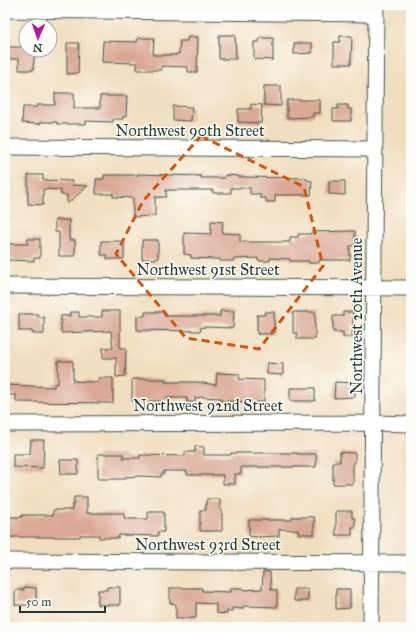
<svg xmlns="http://www.w3.org/2000/svg" width="416" height="632" font-family="'IM FELL Great Primer',serif">
<style>
.building{fill:#daa894}
.lines{fill:none;stroke-linecap:round;stroke-linejoin:round}
.minor-casing{stroke:#3e5549;stroke-width:17}
.minor{stroke:#fff;stroke-width:15}
.marked{fill:none;stroke:#d45610;stroke-width:3;stroke-dasharray:8 5;stroke-linejoin:round}
.labels{text-anchor:middle;dominant-baseline:central;stroke-width:3;stroke-linejoin:round;paint-order:stroke}
.street-label{font-size:16px;fill:#1f3d34;stroke:#fdfcf7}
</style>
<rect width="100%" height="100%" fill="#fdfcf7"/>
<filter id="ink" filterUnits="userSpaceOnUse"><feTurbulence type="fractalNoise" baseFrequency=".025" numOctaves="2"/><feDisplacementMap in="SourceGraphic" scale="8" xChannelSelector="R" yChannelSelector="G"/><feConvolveMatrix kernelMatrix="1 2 1 2 8 2 1 2 1" color-interpolation-filters="sRGB"/></filter>
<filter id="wash" filterUnits="userSpaceOnUse"><feTurbulence type="fractalNoise" baseFrequency=".012" numOctaves="4" result="noise"/><feDisplacementMap in="SourceGraphic" scale="16" xChannelSelector="R" yChannelSelector="G"/><feGaussianBlur stdDeviation="0.9" result="paint"/><feColorMatrix in="noise" values="0 0 0 0 0 0 0 0 0 0 0 0 0 0 0 0 0 1.4 0 .05"/><feComposite in="paint" operator="in"/></filter>
<g filter="url(#wash)">
<rect width="100%" height="100%" fill="#f1debf"/>
<g id="blocks">
<path class="building" d="M219 35H235L236 59H219Z
M340 36H352L351 64H334V42H340Z
M188 37H198L197 72H188V67L161 66V70H137V63L102 62 103 41 137 42 138 38H154L153 55H176V54H179L180 41H187Z
M259 38H273V60L254 59V42H259Z
M67 43H79L78 73 67 74Z
M294 43H312V53L294 54Z
M5 47H26V50H35L33 70H19V59H5Z
M264 86H281V106L264 105Z
M55 93H74V108H100V96H127L126 116H123V119H113V122L86 121V124H57V122H40V124L22 123 23 107H37V105H55Z
M287 100H320V113H313V117L287 118Z
M251 104 262 105 261 123 238 122V109H251Z
M338 105H348V109H351V121H333V109H338Z
M173 106 192 107 191 121 173 120Z
M138 174 201 176V178H225V175L238 176V177L306 178V180L312 181 311 195H275V202H266V198H260V194H250V188H231V193H213V190H166V197H155V216L133 217V198L113 197V194H96V179H104V175H138Z
M28 175H43V180L72 181V185L88 186 67 204V195H61V190L43 189V205L28 204Z
M329 181H345V195L329 194Z
M55 220H69V240H75V256H59V232H55Z
M211 221 223 222 222 233 240 234V242H290V237H298V234H311V232L355 231V246H350V260H319V263H309V261H290V259L270 258V261H258V258L234 259V261H220V259H214L191 258V255L184 254V233L211 234Z
M27 239H40V258H34V261L5 260V244H28Z
M142 240H158V259H142Z
M101 241H124V259H107V255H101Z
M102 311H120V348H126L125 376 116 377V358H103V348H113L111 331 61 333V316H70V312H79V317H102Z
M220 311H234L233 328 204 327 200 328 201 331 137 330V316H145V312H164V316H220Z
M265 312H274V334H257V315H265Z
M293 312H315V339H297V333H293Z
M343 312H353L352 337H343V332H333V316H343Z
M19 314H38V317H44V334H33L32 331H19Z
M58 361H73V381L93 382H98V378H113V403L16 402V395H5V385L54 387V383L58 384Z
M267 363 283 364V375L267 374Z
M217 373 239 374V379L264 380V402L221 401V398L202 397 195 398V402H187V398H165V401H132V379H165V382H197L216 385Z
M335 382 355 383V397L334 398Z
M290 388H315V401H290Z
M31 440H44L43 468 13 467V454H30Z
M195 446 204 447V455H231V453H297V454H316V467H241V474H235V484H223V475H187V471H164V474H161V477L140 476 125 477V479H98V454H123V458H140V455L185 456V452H195Z
M340 452 355 453V463H353V484H333V462H340Z
M60 460H78V474H61Z
M74 497H87V513H123L125 519H148V512H164V532H158V536L119 535 118 538H99V535H80V537H5V517H22V515H53V510H72V505H74Z
M207 499H220V510H222V531H200V510H206V501L207 500Z
M336 511H352V518H355V527H352V535H336Z
M292 517H314V534H298V530L279 529V536L257 537 249 536V520H292Z
M263 572H270L271 590H277V607L243 606V609L232 608V611H227V614L216 613V604L196 603V618H176V604L170 603V588H202V591L231 592V588H243V590L262 589Z
M24 587 36 588V602H31L30 605H15V590H24Z
M107 587H120V605H98V590H107Z
M294 589H308V601H294Z
M336 589H350V608L336 609Z"/>
</g>
</g>
<g filter="url(#ink)">
<use href="#blocks" fill-opacity="0" stroke="#3e5549" stroke-width="1"/>
<g class="lines">
<defs>
<path id="minor" d="M5 10 376 14
M5 147 375 149
M5 286 411 288
M5 424 373 423 411 424
M5 561 411 563
M371 627 376 5"/>
</defs>
<use href="#minor" class="minor-casing"/>
<use href="#minor" class="minor"/>
</g>
</g>
<path class="marked" d="M201 136 304 187 323 266 259 349 186 338 116 254 143 201Z"/>
<g class="labels">
<g class="street-label">
<text x="190" y="130">Northwest 90th Street</text>
<text x="208" y="269">Northwest 91st Street</text>
<text transform="translate(356 316) rotate(-90)">Northwest 20th Avenue</text>
<text x="208" y="405">Northwest 92nd Street</text>
<text x="208" y="544">Northwest 93rd Street</text>
</g>
</g>
<rect width="416" height="632" fill="none" stroke="#fdfcf7" stroke-width="20"/>
<g transform="translate(38 38) rotate(182)"><circle r="19" fill="#fdfcf7" stroke="#a4b0a9"/>
<path d="M0-3L7 15L0 10L-7 15Z" fill="#b5179e"/>
<text y="-6" font-size="11" font-weight="bold" text-anchor="middle" fill="#1f3d34">N</text>
</g>
<path d="M20 606v6h85v-6" fill="none" stroke="#1f3d34" stroke-width="2"/>
<text x="26" y="606" font-size="12" fill="#1f3d34" stroke="#fdfcf7" stroke-width="3" paint-order="stroke">50 m</text>
</svg>
